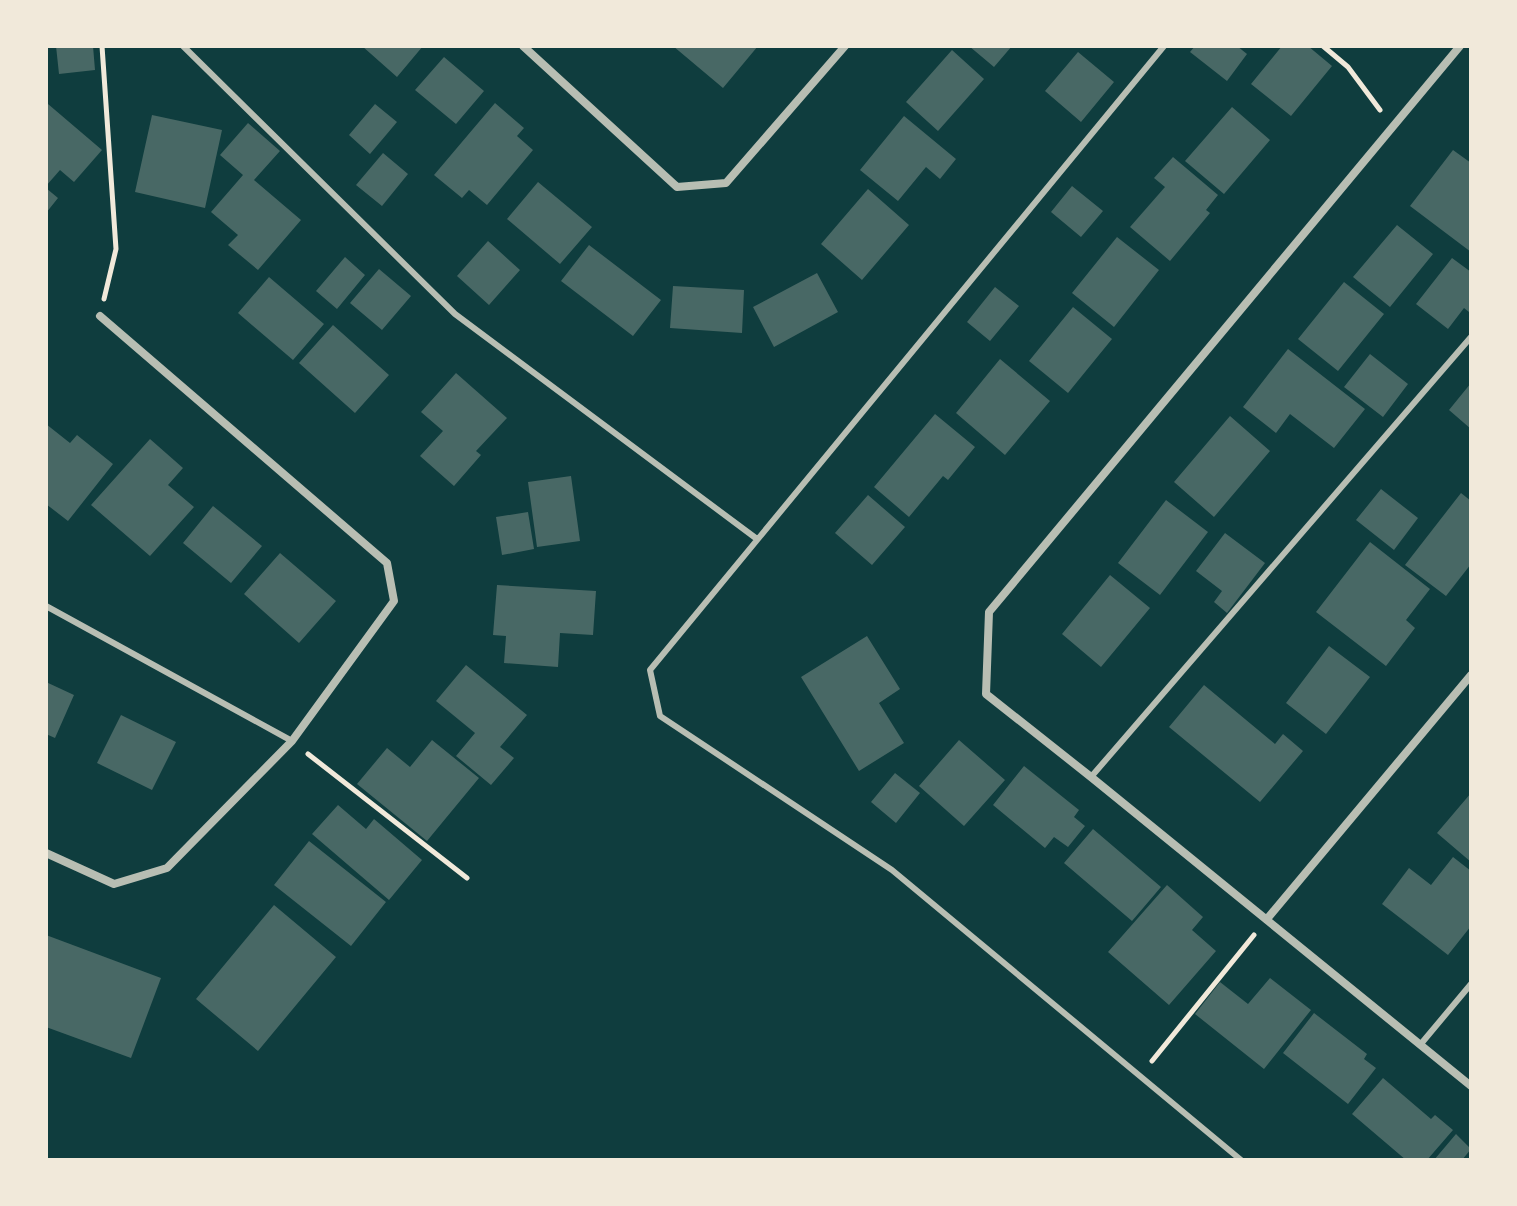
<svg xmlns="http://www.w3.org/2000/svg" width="1517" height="1206" font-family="Signika,sans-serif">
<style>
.building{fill:#486865}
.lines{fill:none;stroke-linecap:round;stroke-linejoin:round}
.path{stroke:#f1e9da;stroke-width:5}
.service{stroke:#b8beb3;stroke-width:6}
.minor{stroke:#b8beb3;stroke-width:8}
</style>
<rect width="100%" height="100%" fill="#0f3d3e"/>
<path class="building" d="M56 46H93L95 70 59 74Z
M362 46H423L397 77Z
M673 46H758L723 88Z
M969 46H1012L994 67Z
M1195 46H1237L1247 54 1227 81 1190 52Z
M1282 46H1308L1332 66 1291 116 1251 84Z
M952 50 984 79 938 131 906 102Z
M1078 52 1114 82 1081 122 1045 91Z
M444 57 484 91 456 124 415 90Z
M495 103 524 128 517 136 533 150 487 205 469 190 462 198 434 175Z
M48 104 102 150 74 182 60 170 46 186V107Z
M375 104 397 122 370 154 349 135Z
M1232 107 1270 140 1224 194 1185 161Z
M152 115 222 130 205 208 135 192Z
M904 116 956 159 940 179 926 167 898 201 860 170Z
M248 123 280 151 254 180 301 220 258 270 228 245 238 235 211 212 243 175 220 155Z
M1453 150 1471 163V252L1410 206Z
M383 153 408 174 382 206 356 185Z
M1173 157 1218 195 1206 210 1210 213 1170 261 1130 227 1165 187 1154 178Z
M538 182 592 227 560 264 507 219Z
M1072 186 1103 211 1081 237 1051 212Z
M46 188 58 198 46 213Z
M868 189 909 225 862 280 821 244Z
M1397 225 1433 254 1390 307 1353 277Z
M1117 237 1159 270 1114 327 1072 293Z
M488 241 520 270 489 305 457 276Z
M589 245 661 300 633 336 561 281Z
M345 257 365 275 337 309 316 291Z
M1452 258 1471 272V309L1469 312 1464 308 1448 329 1416 304Z
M379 269 411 296 382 330 350 303Z
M817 273 838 312 774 347 753 307Z
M269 277 324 324 293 360 238 313Z
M1344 282 1384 314 1338 371 1298 339Z
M673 286 744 290 742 333 670 328Z
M995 287 1019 306 990 341 967 322Z
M1073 307 1112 339 1068 393 1029 361Z
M333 325 389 375 355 413 299 363Z
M1288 349 1365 409 1334 448 1290 414 1276 433 1243 407Z
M1370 354 1408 384 1383 417 1344 387Z
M1000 359 1050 401 1005 455 956 413Z
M456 373 507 418 476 451 481 455 454 486 420 456 443 431 421 412Z
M1471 383V429L1449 410Z
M935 414 975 447 948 480 943 476 909 517 874 487Z
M1230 416 1270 451 1214 517 1174 482Z
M46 424 70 443 77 435 113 464 68 521 46 504Z
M150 439 183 468 168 485 194 507 150 556 91 505Z
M571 476 580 541 537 547 528 482Z
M1381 489 1418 518 1394 550 1356 520Z
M1461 493 1471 501V564L1446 596 1405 565Z
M868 495 905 527 872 565 835 533Z
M1166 500 1208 532 1160 595 1118 563Z
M213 506 262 546 231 583 183 543Z
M528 512 534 549 502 555 496 517Z
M1225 533 1265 563 1227 613 1214 602 1222 591 1196 571Z
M1370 542 1430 589 1406 620 1415 628 1386 666 1316 612Z
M280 553 336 601 299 643 244 594Z
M1110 575 1150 608 1101 667 1062 634Z
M497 585 596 591 593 635 560 633 558 667 504 663 506 636 493 635Z
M867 636 900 689 879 703 904 743 859 771 801 677Z
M1329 646 1370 677 1326 734 1286 703Z
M466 665 527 715 500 747 514 758 491 785 456 756 475 733 436 701Z
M46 682 74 695 55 738 46 734Z
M1204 685 1275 744 1283 734 1303 751 1260 802 1169 727Z
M121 715 176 742 152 790 97 763Z
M432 740 479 778 427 841 357 784 387 748 410 767Z
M959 740 1005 780 964 826 919 786Z
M1024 766 1079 810 1074 817 1085 826 1068 847 1054 837 1045 848 993 805Z
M895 773 920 793 896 823 871 802Z
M1471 793V862L1437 833Z
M338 805 366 829 374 819 422 860 389 900 312 834Z
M1093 829 1161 887 1132 921 1064 863Z
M309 841 386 902 351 946 274 885Z
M1453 857 1471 871V926L1448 955 1382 904 1409 868 1431 885Z
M1167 885 1203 917 1192 930 1216 951 1169 1005 1108 952Z
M274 905 336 957 258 1051 196 999Z
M46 935 161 978 131 1058 46 1027Z
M1270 978 1311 1010 1264 1069 1195 1014 1220 982 1248 1004Z
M1314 1013 1367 1054 1364 1059 1376 1068 1348 1104 1283 1053Z
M1383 1078 1431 1119 1435 1115 1453 1130 1427 1160H1406L1352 1114Z
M1456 1134 1471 1149 1462 1160H1434Z"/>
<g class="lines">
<path class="path" d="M102 46 116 249 104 299
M1323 46 1348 67 1380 110
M308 754 467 878
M1152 1061 1254 935"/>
<path class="service" d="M183 46 455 314 757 539
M1164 46 650 670 660 716 892 870 1241 1160
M46 606 292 741
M1091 777 1471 337
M1420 1045 1471 984"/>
<path class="minor" d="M523 46 677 187 726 183 845 46
M1460 46 989 612 986 694 1091 777 1471 1086
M46 853 114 884 167 868 292 741 394 601 387 563 100 316
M1267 919 1471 675"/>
</g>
<rect width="1517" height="1206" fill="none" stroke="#f1e9da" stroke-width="96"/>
</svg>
